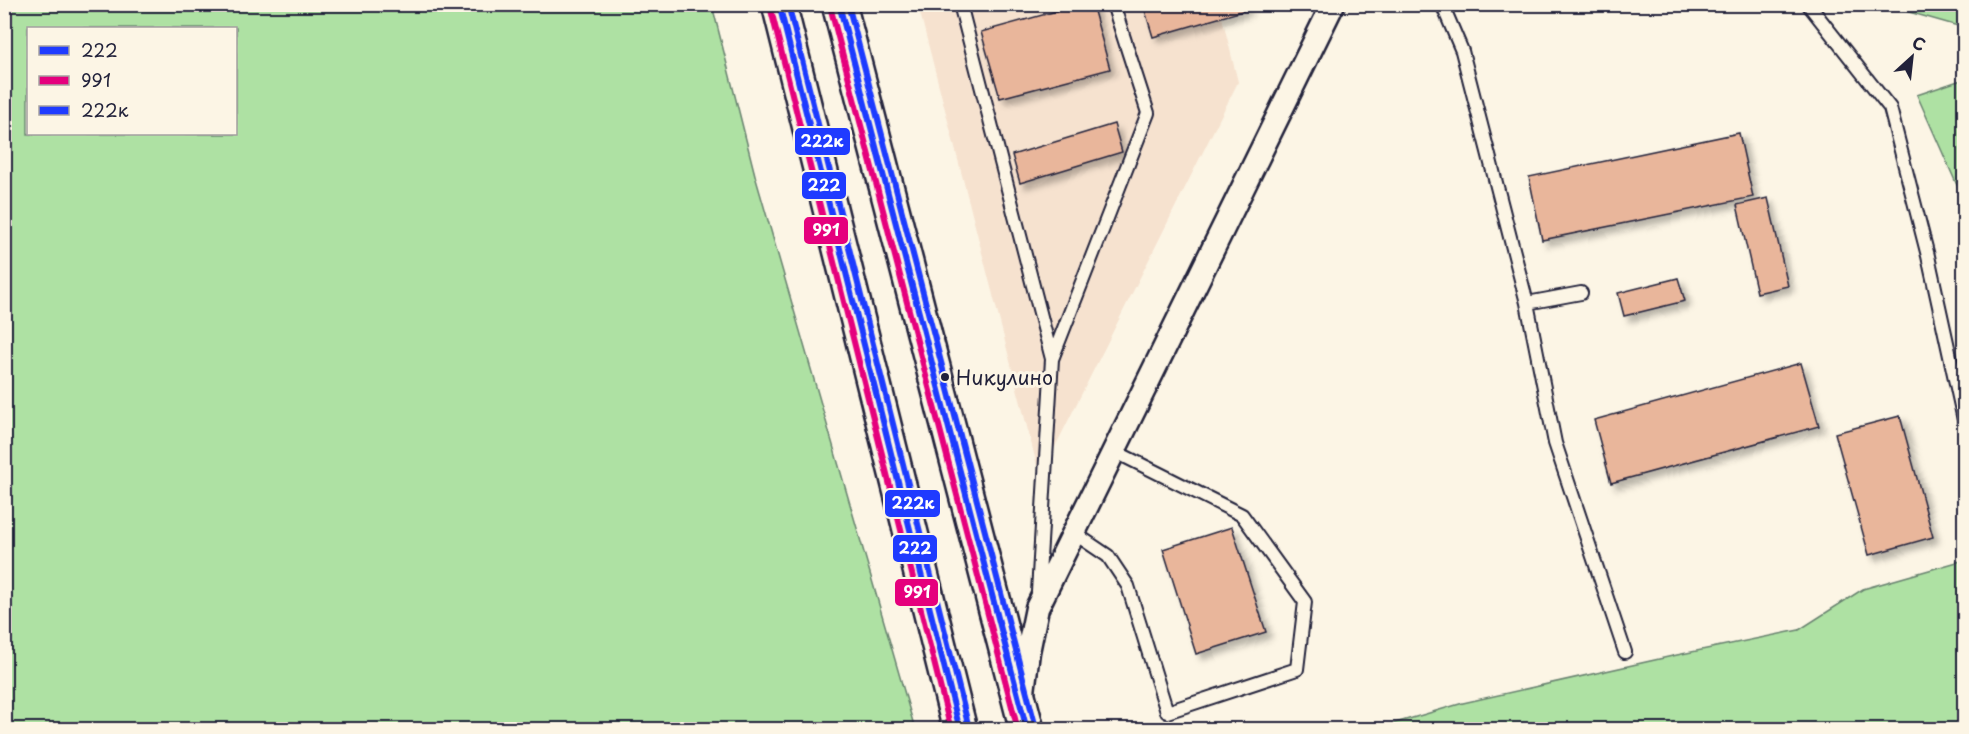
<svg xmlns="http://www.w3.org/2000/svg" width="1969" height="734" font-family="'Playpen Sans',sans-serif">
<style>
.built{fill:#f6e2cf}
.green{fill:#aee1a3;stroke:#68826f;stroke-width:1.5;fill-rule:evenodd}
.building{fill:#e9b69b;stroke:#22223b;stroke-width:1.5;filter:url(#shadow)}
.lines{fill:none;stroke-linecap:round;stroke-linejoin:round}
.service-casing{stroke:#22223b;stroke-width:16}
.minor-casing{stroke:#22223b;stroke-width:27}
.trunk-casing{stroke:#22223b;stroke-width:38}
.service{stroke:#fcf5e5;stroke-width:12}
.minor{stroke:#fcf5e5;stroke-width:22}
.trunk{stroke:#fcf5e5;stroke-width:33}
.bus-1-casing{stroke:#fcf5e5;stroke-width:10}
.bus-2-casing{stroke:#fcf5e5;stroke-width:10}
.bus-3-casing{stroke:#fcf5e5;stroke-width:10}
.bus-1{stroke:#1f3bff;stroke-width:6}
.bus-2{stroke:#e5007d;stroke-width:6}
.bus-3{stroke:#1f3bff;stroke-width:6}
.bus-dot{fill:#22223b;stroke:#fcf5e5;stroke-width:2}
.labels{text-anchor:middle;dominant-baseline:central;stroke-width:6;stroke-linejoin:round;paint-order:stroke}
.bus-label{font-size:20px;fill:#22223b;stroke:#fcf5e5;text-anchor:start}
.line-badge{stroke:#fcf5e5;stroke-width:2}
.badge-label{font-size:16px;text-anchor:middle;font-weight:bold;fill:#fff}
</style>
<defs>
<filter id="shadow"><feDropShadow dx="5.5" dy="5.5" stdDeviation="3" flood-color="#0004"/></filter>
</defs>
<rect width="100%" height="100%" fill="#fcf5e5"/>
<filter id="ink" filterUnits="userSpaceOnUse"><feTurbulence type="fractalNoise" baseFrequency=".0167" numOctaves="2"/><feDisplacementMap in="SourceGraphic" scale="12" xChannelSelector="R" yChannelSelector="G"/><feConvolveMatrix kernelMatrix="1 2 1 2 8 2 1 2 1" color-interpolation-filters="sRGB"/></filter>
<g filter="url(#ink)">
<path class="built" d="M918 5H1219L1238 82 1040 477Z"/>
<path class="green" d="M4 5H712L756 179 915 729H5ZM28 28H236V134H28Z
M1890 5H1964V25L1958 26 1902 10Z
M1964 79V201L1917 95Z
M1964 560V729H1375L1463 703 1677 655 1799 630 1863 589Z"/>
<path class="building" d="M1082 4H1092L1110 69 1000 98 981 32Z
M1143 4H1246V10L1153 37Z
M1114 124 1122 152 1020 183 1012 155Z
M1739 133 1753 197 1542 240 1529 177Z
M1768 198 1788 286 1757 293 1737 205Z
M1678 278 1685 301 1624 316 1618 293Z
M1801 363 1819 426 1611 483 1594 420Z
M1900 416 1933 537 1869 555 1835 433Z
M1232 527 1266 632 1196 654 1163 549Z"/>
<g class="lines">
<defs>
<path id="service" d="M960 4 1052 359
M1442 4 1462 51 1527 303 1581 293
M1808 4 1890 108 1928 256 1964 420
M1527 303 1555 443 1625 652
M1074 533 1108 556 1128 586 1167 712 1297 669 1305 602 1242 515 1114 451
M1038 592 1052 359 1148 113 1113 4"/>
<path id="minor" d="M1023 692 1028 652 1037 608 1333 4"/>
<path id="trunk" d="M779 4 960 730
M839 4 1027 730"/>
</defs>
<use href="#service" class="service-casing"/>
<use href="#minor" class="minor-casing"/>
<use href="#trunk" class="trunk-casing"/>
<use href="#service" class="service"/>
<use href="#minor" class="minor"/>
<use href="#trunk" class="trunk"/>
<defs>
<path id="bus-1" d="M779 4 960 730
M839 4 1027 730"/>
<path id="bus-2" d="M770 6 951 730
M830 6 1018 730"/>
<path id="bus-3" d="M788 4 969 728
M848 4 1036 728"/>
</defs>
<use href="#bus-1" class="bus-1-casing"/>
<use href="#bus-2" class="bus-2-casing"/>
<use href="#bus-3" class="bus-3-casing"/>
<use href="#bus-1" class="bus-1"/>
<use href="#bus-2" class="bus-2"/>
<use href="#bus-3" class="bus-3"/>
</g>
</g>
<circle class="bus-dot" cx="945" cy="377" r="5"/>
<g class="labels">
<g class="bus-label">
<text x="956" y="377">Никулино</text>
</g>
</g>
<g class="line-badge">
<rect x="794" y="127" width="57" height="29" rx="6" fill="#1f3bff"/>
<rect x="801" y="171" width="46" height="29" rx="6" fill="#1f3bff"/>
<rect x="803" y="216" width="46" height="29" rx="6" fill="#e5007d"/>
<rect x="884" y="489" width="57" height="29" rx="6" fill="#1f3bff"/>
<rect x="892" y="534" width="46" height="29" rx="6" fill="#1f3bff"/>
<rect x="894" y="578" width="45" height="29" rx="6" fill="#e5007d"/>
</g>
<g class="badge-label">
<text x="822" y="147">222к</text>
<text x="824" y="191">222</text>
<text x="826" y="236">991</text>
<text x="913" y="509">222к</text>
<text x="915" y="554">222</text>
<text x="917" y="598">991</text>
</g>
<rect width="1969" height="734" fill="none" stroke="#fcf5e5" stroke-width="24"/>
<rect x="12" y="12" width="1945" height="710" fill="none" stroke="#22223b" stroke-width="2" filter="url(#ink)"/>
<rect x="27" y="27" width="210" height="108" fill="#fcf5e5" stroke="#a5a1a1" stroke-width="1.5"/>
<rect x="39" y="46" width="30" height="9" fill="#1f3bff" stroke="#a5a1a1" stroke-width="1.5"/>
<text x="81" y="57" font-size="18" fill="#22223b">222</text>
<rect x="39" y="76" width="30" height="9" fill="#e5007d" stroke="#a5a1a1" stroke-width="1.5"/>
<text x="81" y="87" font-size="18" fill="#22223b">991</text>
<rect x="39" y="106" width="30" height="9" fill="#1f3bff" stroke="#a5a1a1" stroke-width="1.5"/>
<text x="81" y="117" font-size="18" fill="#22223b">222к</text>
<g transform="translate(1912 57) rotate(27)" stroke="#fcf5e5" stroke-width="4.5" paint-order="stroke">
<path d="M0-4.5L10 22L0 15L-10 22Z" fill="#22223b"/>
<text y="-9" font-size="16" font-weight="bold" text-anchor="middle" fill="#22223b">С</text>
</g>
</svg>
